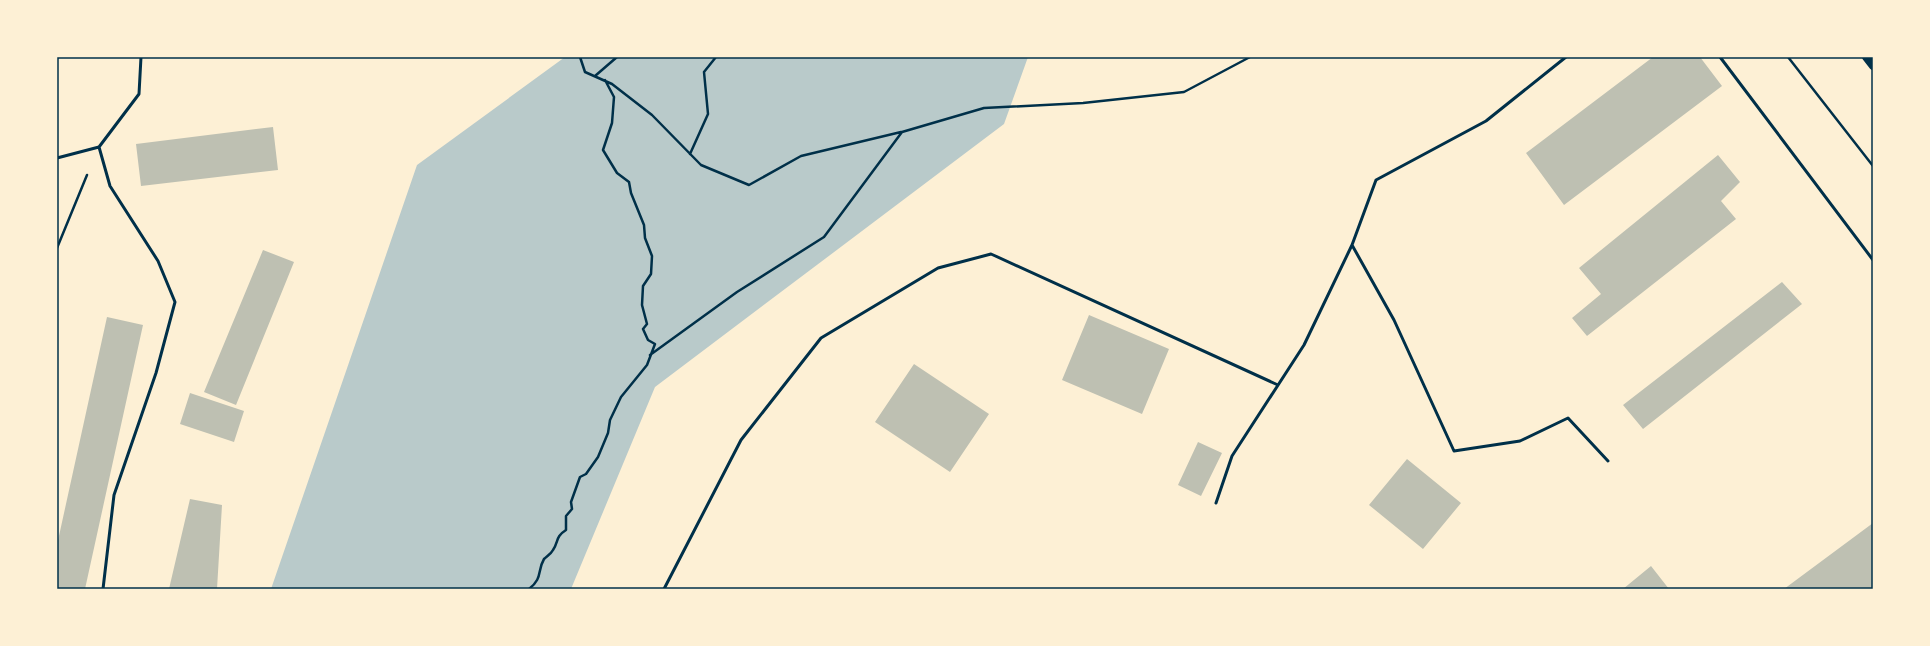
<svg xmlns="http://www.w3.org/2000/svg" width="1930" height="646" font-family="Ubuntu,sans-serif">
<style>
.green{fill:#b9caca}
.building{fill:#bec0b2}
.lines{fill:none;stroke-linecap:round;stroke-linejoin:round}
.path{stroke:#003049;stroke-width:2.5}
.service{stroke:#003049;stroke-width:3}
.secondary{stroke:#003049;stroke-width:8}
.neatline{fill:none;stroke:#003049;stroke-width:1.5}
</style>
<rect width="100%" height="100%" fill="#fdf0d5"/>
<path class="green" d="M565 57H1028L1004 124 655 387 571 589H271L417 165Z"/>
<path class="building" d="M1653 57H1700L1722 86 1564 205 1526 153Z
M273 127 278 170 141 186 136 144Z
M1718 155 1740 182 1721 201 1736 219 1587 336 1572 318 1601 294 1579 268Z
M263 250 294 262 236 405 204 392Z
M1782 282 1802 304 1643 429 1623 405Z
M1089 315 1169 349 1142 414 1062 380Z
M107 317 143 325 85 589H57V545Z
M914 364 989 414 950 472 875 422Z
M190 393 244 411 234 442 180 424Z
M1198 442 1222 453 1201 496 1178 485Z
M1407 459 1461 503 1423 549 1369 505Z
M190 499 222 505 217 589H169Z
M1873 523V589H1784Z
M1651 566 1669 589H1623Z"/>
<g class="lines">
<path class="path" d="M580 57 585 72 612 84 652 115 701 165 749 185 801 156 901 132
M1788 57 1873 166
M595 76 617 57
M690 154 708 114 704 72 716 57
M57 248 87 175
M650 355 737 292 824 237 902 132 984 108 1083 103 1184 92 1250 57
M529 589C543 578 537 571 544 559 547 556 551 554 553 550 559 541 555 537 566 530V516L572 509 571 502 580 477 586 474 598 457 608 433 610 420 621 397 647 365 655 344 648 340 643 329 647 324 642 305 643 286 651 274 652 256 645 238 644 225 631 193 629 182 617 173 603 150 612 123 614 97 605 80"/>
<path class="service" d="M1566 57 1486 121 1376 180 1352 245 1394 320 1454 451 1520 441 1568 418 1608 461
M1720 57 1873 260
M57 158 99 147
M1216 503 1232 456 1304 345 1352 245
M103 589 114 495 156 373 175 302 158 261 110 186 99 147 139 94 141 57
M664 589 741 440 821 338 938 268 991 254 1278 385"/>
<path class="secondary" d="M1866 57 1873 66"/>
</g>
<rect width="1930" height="646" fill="none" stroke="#fdf0d5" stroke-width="116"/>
<rect x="58" y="58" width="1814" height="530" class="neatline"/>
</svg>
